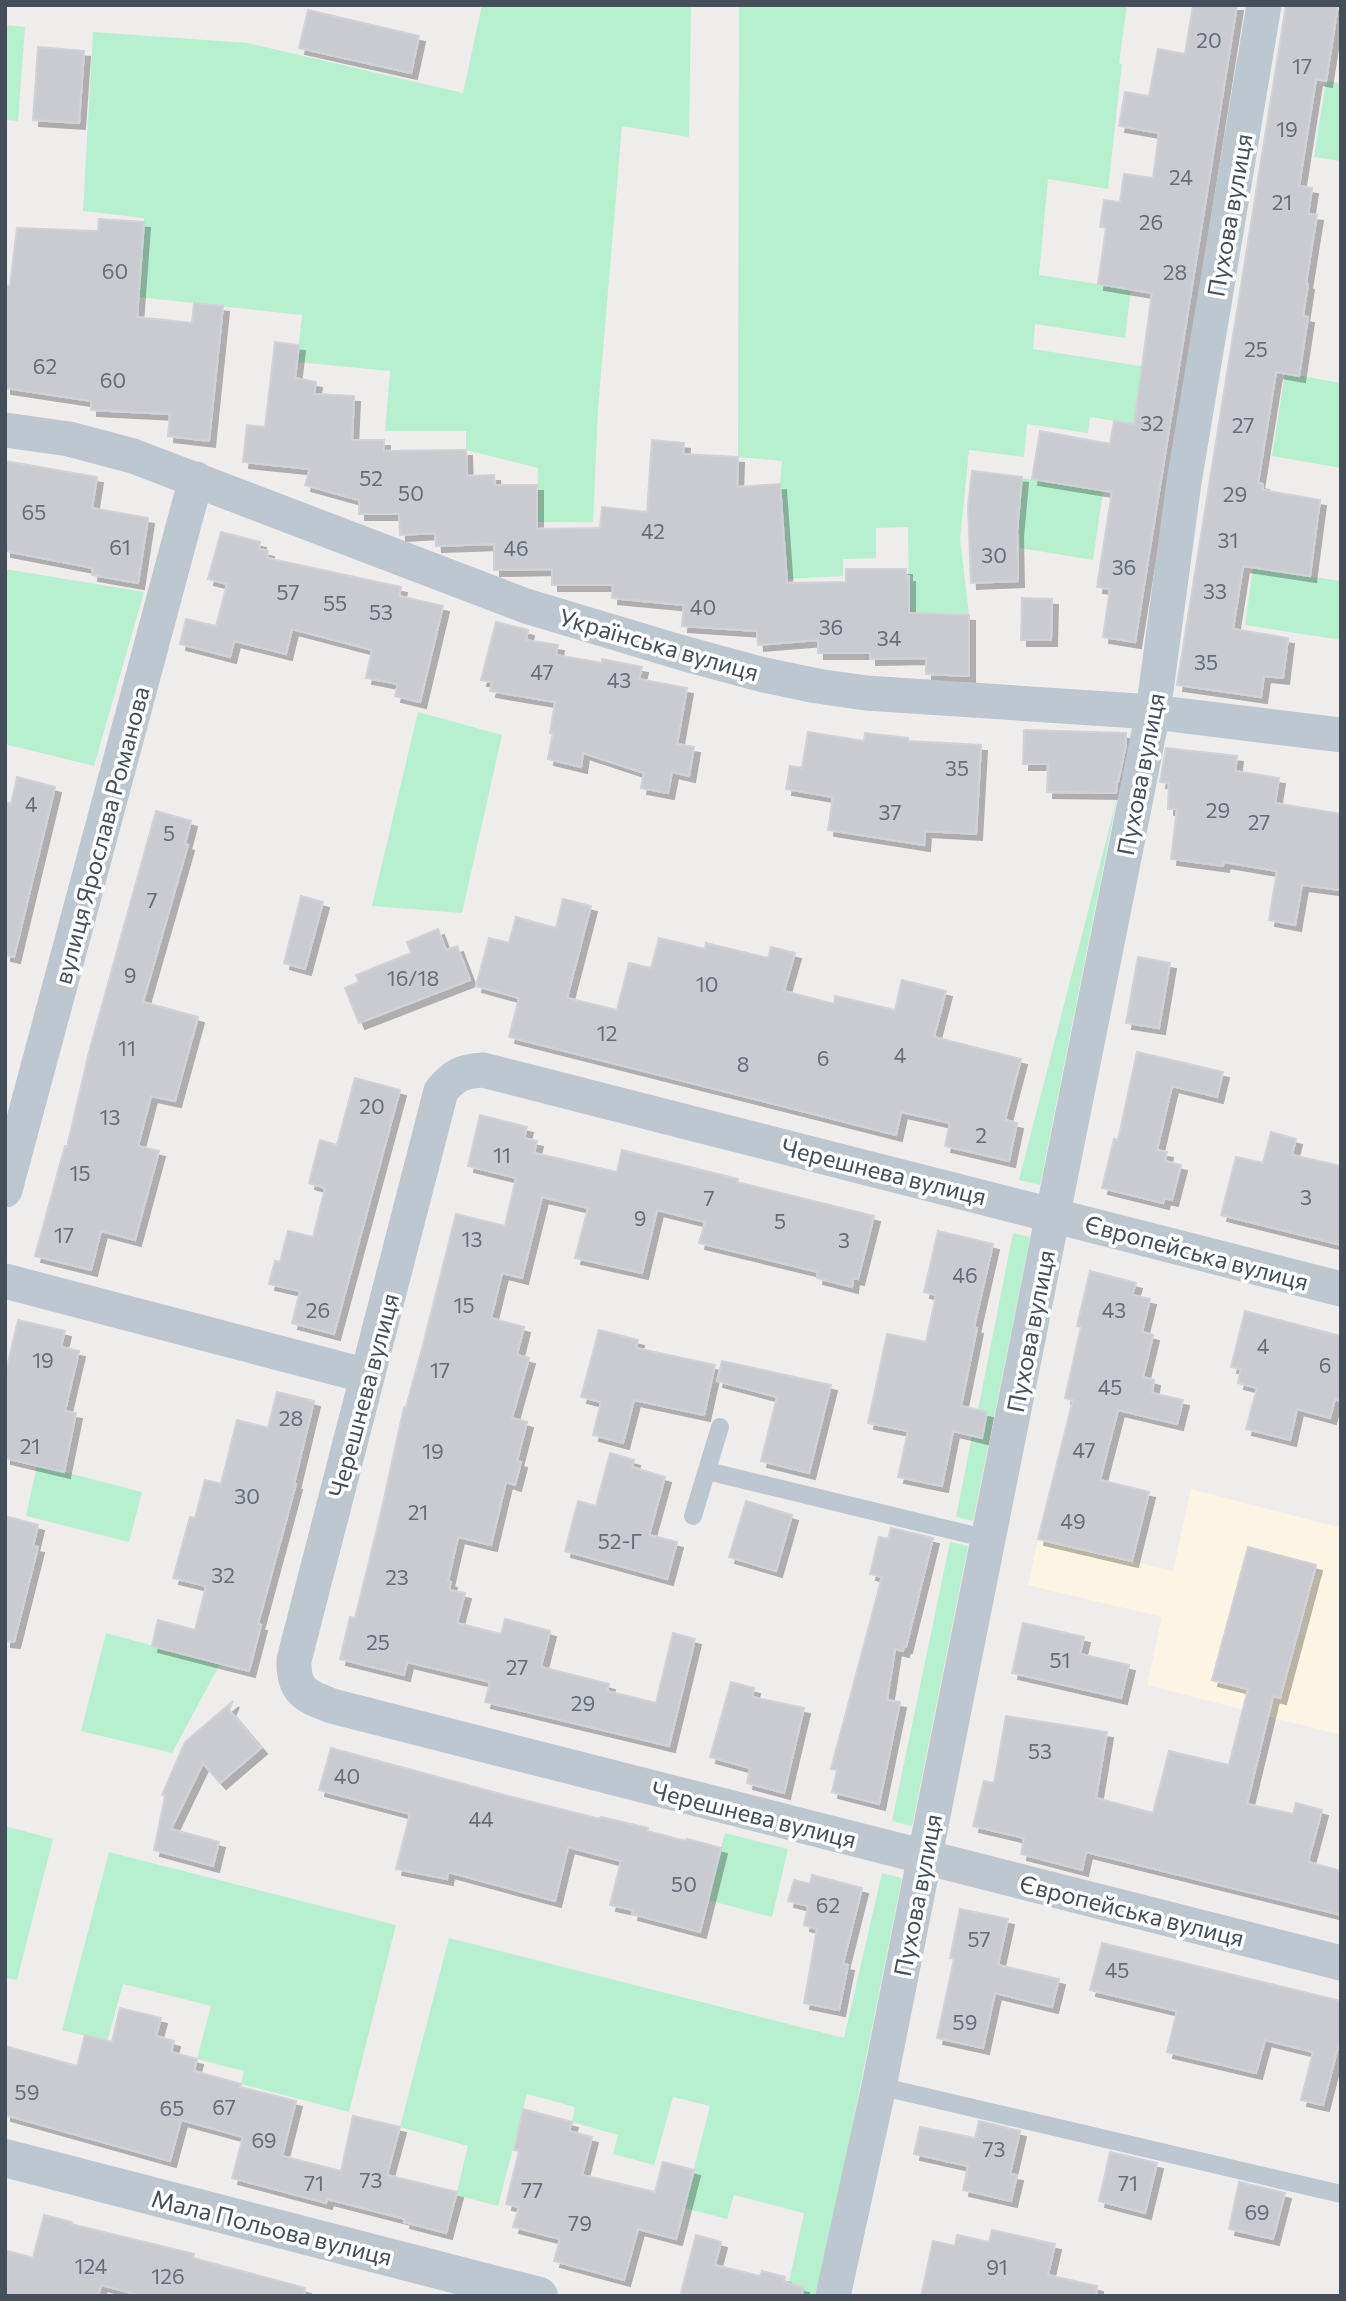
<svg xmlns="http://www.w3.org/2000/svg" width="1346" height="2301" font-family="Commissioner,sans-serif">
<style>
.commercial{fill:#fcf5e3}
.green{fill:#b7f0ce}
.building{fill:#c9cbd1;stroke:#d0d2d8;stroke-width:2;filter:url(#shadow)}
.lines{fill:none;stroke-linecap:round;stroke-linejoin:round}
.service{stroke:#bcc7cf;stroke-width:18}
.minor{stroke:#bcc7cf;stroke-width:35}
.tertiary{stroke:#bcc7cf;stroke-width:38}
.labels{text-anchor:middle;dominant-baseline:central;stroke-width:7;stroke-linejoin:round;paint-order:stroke}
.number-label{font-size:21px;fill:#656e78}
.street-label{font-size:24px;fill:#444f5a;stroke:#fff}
</style>
<defs>
<filter id="shadow"><feDropShadow dx="6" dy="6" stdDeviation="0" flood-color="#0004"/></filter>
</defs>
<rect width="100%" height="100%" fill="#efecec"/>
<path class="commercial" d="M1191 1489 1341 1528V1735L1147 1685 1162 1617 1028 1585 1038 1539 1173 1571Z"/>
<path class="green" d="M482 5H691L689 137 622 126 598 409 593 522H537L538 468 466 450V431H385L390 371 297 362 302 315 139 297 144 218 83 211 93 32 248 43 463 93Z
M727 5H1127L1119 63 1122 64 1108 189 1048 179 1039 275 1131 289 1125 338 1035 324 1033 349 1178 372 1138 399 1134 424 1090 417 1088 433 1027 424 1024 457 969 450 960 539 969 615 909 616 908 527 876 528V558L843 559V576L787 579 780 484 782 461 738 457 739 7Z
M5 25 25 27 18 121 5 120Z
M1326 81 1341 83V161L1314 157Z
M1285 373 1341 383V468L1272 456Z
M1022 478 1103 491 1093 560 1020 548 1019 508Z
M1253 568 1341 581V640L1245 625Z
M5 569 144 592 94 766 5 744Z
M418 712 502 735 462 913 372 906Z
M1118 794 1040 1185 1019 1180Z
M1013 1233 1030 1237 973 1521 956 1517 972 1436 982 1437 987 1412 978 1410Z
M37 1465 142 1492 129 1542 26 1516Z
M950 1542 968 1546 912 1826 892 1821Z
M106 1633 220 1664 172 1753 81 1731Z
M5 1826 53 1839 17 1980 5 1978Z
M725 1833 788 1849 772 1917 708 1900Z
M109 1852 396 1925 349 2112 241 2084 244 2071 197 2059 211 2006 123 1984 107 2041 62 2030Z
M882 1873 902 1878 818 2296H786L804 2213 734 2195 727 2219 684 2208 710 2106 673 2097 654 2165 613 2154 618 2135 572 2122 575 2107 527 2094 498 2206 456 2195 468 2146 400 2127 449 1938 844 2038Z"/>
<path class="building" d="M1193 5H1237L1135 642 1103 637 1110 589 1097 587 1112 492 1032 479 1040 431 1110 444 1114 421 1134 424 1152 293 1098 284 1106 228 1100 227 1104 200 1120 202 1124 174 1153 178 1159 133 1119 126 1125 92 1149 96 1158 49 1185 54Z
M1286 5H1338L1326 81 1316 79 1299 186 1312 188 1308 214 1317 215 1306 283 1308 284 1303 316 1308 317 1299 376 1276 372 1258 483 1263 484V490L1320 500 1310 576 1243 566 1233 629 1288 638 1283 678 1264 676 1261 697 1177 685Z
M308 10 419 36 411 73 299 48Z
M38 47 84 51 79 123 33 120Z
M99 219 144 222 137 317 192 323 194 303 223 306 209 441 168 436 170 414 91 410V401L5 388V285L10 286 17 228 98 231Z
M275 342 299 345 295 378 316 382 314 394 354 396 352 440H384V451L466 450 467 476 494 475 495 485H537V529L600 528 602 507 647 512 652 440 684 443 683 454 738 457 737 487 780 484 787 583 846 582V569H906V576H909V613L969 615V676L926 674V658L870 659V653H818V640L758 645 757 631 682 626 684 605 612 598 613 585H552V569L494 570V544L436 546 435 533 400 535 399 514H359V500L305 485 310 469 243 462 247 425 265 427Z
M5 461 97 477 92 508 148 518 138 583 92 575 93 568 5 551Z
M972 471 1022 477 1017 531 1018 581 971 583 968 507Z
M221 532 260 542 259 549 268 551 267 558 401 587 399 596 443 606 420 702 395 696 398 684 366 678 372 650 292 629 286 654 234 641 230 657 180 644 186 619 216 626 227 584 208 579Z
M1022 598 1052 599 1051 640H1021Z
M496 622 528 630 526 640 558 645 556 655 602 663V659L642 667 639 679 687 688 677 744 694 747 689 776 672 772 668 793 641 788 644 773 583 753 581 767 548 759 553 733H550L555 702 490 691 492 682 481 680Z
M1024 730 1126 733V745L1118 782H1117L1116 793 1047 792 1048 764H1023Z
M808 732 864 741 865 733 908 738V741L981 745 976 834 925 831 924 845 828 830 833 797 786 789 790 766 802 768Z
M1166 748 1237 756 1235 771 1279 778 1275 803 1341 814V890L1302 885 1295 925 1269 920 1277 871 1224 862 1223 866 1171 859 1177 809H1168L1169 783 1160 782Z
M17 777 55 787 14 957 5 955V802L11 804Z
M156 811 191 821 185 844 188 845 143 1002 198 1017 175 1101 151 1096 138 1146 159 1151 135 1240 101 1231 91 1270 35 1256 65 1146 67 1147 89 1052Z
M301 896 323 902 305 969 284 963Z
M563 899 591 906 567 998 617 1010 629 963 651 968 659 938 705 949 706 943 768 958 771 947 795 953 784 991 834 1004 835 996 895 1010 902 980 946 991 934 1037 1021 1059 1005 1120 1017 1123 1009 1161 945 1146 950 1123 901 1112 896 1135 509 1037 519 998 476 986 489 938 509 943 516 917 556 928Z
M438 929 446 950 457 946 470 980 359 1023 345 988 359 982 356 975 411 953 407 942Z
M1138 957 1170 963 1159 1028 1126 1023Z
M1137 1052 1223 1072 1217 1097 1172 1086 1157 1150 1167 1152 1165 1161 1181 1165 1172 1200 1164 1198 1163 1203 1102 1188 1114 1139 1118 1140Z
M355 1078 400 1090 334 1334 292 1323 300 1291 269 1284 275 1261 280 1262 288 1231 313 1237 325 1188 309 1183 320 1140 337 1145Z
M480 1115 527 1127 524 1138 537 1141 534 1153 617 1172 622 1150 738 1179 737 1182 874 1216 858 1279 853 1278 852 1287 817 1278 818 1272 699 1243 705 1222 657 1210 642 1273 575 1258 588 1208 542 1197 522 1278 502 1273 491 1318 524 1327 517 1355 529 1358 512 1418 527 1422 517 1461 521 1462 515 1485 506 1482 491 1545 458 1537 448 1581 451 1582 449 1590 465 1593 457 1623 501 1634 505 1619 550 1631 541 1667 609 1684 607 1691 656 1703 673 1633 695 1639 669 1746 485 1702 490 1682 407 1662 404 1675 340 1659 350 1617 355 1618 380 1517 404 1407H406L423 1345 456 1214 505 1226 516 1178 468 1166Z
M1271 1132 1296 1139 1292 1155 1341 1166V1245L1221 1215 1236 1157 1263 1163Z
M938 1231 993 1244 974 1327 977 1328 961 1406 987 1412 982 1438 953 1431 942 1486 898 1477 908 1431 868 1423 887 1334 926 1342 936 1295 924 1292Z
M1090 1271 1136 1283 1132 1295 1150 1299 1142 1332 1153 1335 1143 1377 1154 1380 1152 1393 1183 1400 1177 1424 1118 1410 1100 1480 1149 1492 1132 1561 1038 1539 1073 1400 1065 1398 1081 1327 1077 1326Z
M1245 1311 1341 1336V1401L1335 1399 1330 1418 1297 1409 1290 1440 1246 1429 1257 1388 1238 1383 1241 1369 1231 1367Z
M18 1320 65 1331 61 1347 79 1351 65 1411 76 1413 64 1472 5 1458V1375Z
M599 1330 638 1340 636 1348 715 1365 704 1415 634 1400 623 1443 593 1435 601 1402 581 1397Z
M722 1361 831 1385 809 1473 761 1461 777 1397 717 1381Z
M277 1392 314 1401 294 1484H296L258 1624 261 1625 249 1671 152 1646 158 1620 195 1630 206 1586 173 1578 190 1517 195 1518 205 1480 221 1484 237 1420 268 1428Z
M610 1453 634 1460 632 1467 665 1477 649 1535 677 1542 667 1579 565 1551 578 1501 596 1506Z
M746 1501 792 1515 776 1571 729 1557Z
M5 1516 38 1525 33 1546 38 1547 14 1642 5 1641Z
M891 1528 933 1538 906 1647H904L903 1651 895 1649 887 1700 900 1702 879 1804 832 1792 837 1770 831 1769 882 1577 870 1574 879 1537 888 1539Z
M1248 1547 1316 1565 1280 1698 1273 1696 1247 1804 1293 1814 1296 1803 1322 1810 1308 1862 1341 1871V1915L1086 1852 1082 1870 1021 1854 1024 1838 973 1826 984 1781 994 1783 1006 1716 1107 1732 1096 1798 1153 1813 1169 1751 1229 1765 1248 1689 1212 1680Z
M1023 1623 1084 1637 1080 1654 1129 1665 1121 1698 1012 1673Z
M731 1682 754 1688 752 1697 804 1708 784 1793 747 1783 750 1768 710 1757Z
M233 1701 229 1710 261 1748 220 1783 203 1763 171 1829 219 1842 213 1866 154 1850 165 1796 162 1795 185 1742Z
M331 1748 508 1796 600 1819 601 1817 648 1828 647 1831 686 1841 687 1839 721 1848 700 1932 632 1914 633 1910 610 1905 621 1861 568 1847 555 1901 448 1872 447 1879 396 1869 410 1814 319 1790Z
M812 1875 862 1888 843 1964 848 1965 839 2010 804 2003 817 1929 804 1925 808 1906 788 1901 794 1880 810 1884Z
M960 1909 1008 1919 998 1965 1059 1979 1052 2007 995 1993 983 2048 937 2038 954 1959 950 1958Z
M1102 1943 1341 2001V2035L1323 2105 1301 2100 1313 2052 1265 2040 1256 2073 1167 2052 1177 2011 1090 1990Z
M120 2008 161 2018 156 2036 174 2041 171 2052 197 2059 194 2071 241 2084 240 2087 296 2101 282 2156 341 2171 353 2116 400 2127 387 2175 457 2192 446 2233 404 2222 405 2219 327 2199 326 2203 232 2178 243 2137 181 2120 170 2161 5 2115V2046L77 2066 85 2035 112 2042Z
M523 2109 572 2122 569 2131 592 2137 582 2175 655 2192 663 2162 694 2170 676 2239 638 2229 624 2280 554 2261 560 2239 513 2227 519 2207 506 2204 519 2151 514 2150Z
M979 2121 1020 2131 1010 2174 1017 2175 1011 2201 963 2190 968 2166 914 2154 920 2127 975 2138Z
M1110 2152 1157 2163 1145 2213 1099 2201Z
M1239 2182 1285 2193 1273 2239 1229 2229Z
M44 2215 72 2222 71 2224 194 2254 193 2258 305 2288 304 2296H143L101 2285 98 2296H5V2250L33 2258Z
M992 2230 1055 2244 1048 2275 1097 2286 1096 2296H921L933 2241 955 2246 957 2235 989 2242Z
M696 2235 721 2242 715 2265 760 2276 762 2271 785 2277 784 2282 803 2287 802 2296H680Z"/>
<g class="lines">
<path class="service" d="M707 1471 988 1539
M693 1516 720 1427
M879 2086 1341 2194"/>
<path class="minor" d="M5 430 69 439 133 456 526 606 686 654 764 675 817 686 866 693 1153 712 1341 735
M5 1190 196 479
M5 1281 367 1376
M1341 1289 483 1070C463 1071 454 1075 441 1091L294 1660C293 1691 305 1696 332 1706L1341 1963
M833 2296 879 2086 1153 712 1184 482 1264 5"/>
<path class="tertiary" d="M5 2158 539 2296"/>
</g>
<g class="labels">
<g class="number-label">
<text x="1209" y="39">20</text>
<text x="1302" y="65">17</text>
<text x="1287" y="128">19</text>
<text x="1181" y="176">24</text>
<text x="1282" y="201">21</text>
<text x="1151" y="221">26</text>
<text x="115" y="270">60</text>
<text x="1175" y="271">28</text>
<text x="1256" y="348">25</text>
<text x="45" y="365">62</text>
<text x="113" y="379">60</text>
<text x="1152" y="422">32</text>
<text x="1243" y="424">27</text>
<text x="371" y="477">52</text>
<text x="411" y="492">50</text>
<text x="1235" y="493">29</text>
<text x="34" y="511">65</text>
<text x="653" y="530">42</text>
<text x="1228" y="539">31</text>
<text x="120" y="546">61</text>
<text x="516" y="547">46</text>
<text x="994" y="554">30</text>
<text x="1124" y="566">36</text>
<text x="1215" y="590">33</text>
<text x="288" y="591">57</text>
<text x="335" y="602">55</text>
<text x="703" y="606">40</text>
<text x="381" y="611">53</text>
<text x="831" y="626">36</text>
<text x="889" y="637">34</text>
<text x="1206" y="661">35</text>
<text x="542" y="671">47</text>
<text x="619" y="679">43</text>
<text x="957" y="767">35</text>
<text x="31" y="803">4</text>
<text x="1218" y="809">29</text>
<text x="890" y="811">37</text>
<text x="1259" y="821">27</text>
<text x="169" y="832">5</text>
<text x="152" y="899">7</text>
<text x="130" y="974">9</text>
<text x="413" y="977">16/18</text>
<text x="707" y="983">10</text>
<text x="607" y="1032">12</text>
<text x="127" y="1047">11</text>
<text x="900" y="1054">4</text>
<text x="823" y="1057">6</text>
<text x="743" y="1063">8</text>
<text x="372" y="1105">20</text>
<text x="110" y="1116">13</text>
<text x="981" y="1134">2</text>
<text x="502" y="1154">11</text>
<text x="80" y="1172">15</text>
<text x="1306" y="1196">3</text>
<text x="709" y="1197">7</text>
<text x="640" y="1217">9</text>
<text x="780" y="1220">5</text>
<text x="64" y="1234">17</text>
<text x="472" y="1238">13</text>
<text x="844" y="1239">3</text>
<text x="965" y="1274">46</text>
<text x="464" y="1304">15</text>
<text x="318" y="1309">26</text>
<text x="1114" y="1309">43</text>
<text x="1263" y="1345">4</text>
<text x="43" y="1359">19</text>
<text x="1325" y="1364">6</text>
<text x="440" y="1369">17</text>
<text x="1110" y="1386">45</text>
<text x="291" y="1417">28</text>
<text x="30" y="1445">21</text>
<text x="1084" y="1449">47</text>
<text x="433" y="1450">19</text>
<text x="247" y="1495">30</text>
<text x="418" y="1511">21</text>
<text x="1073" y="1520">49</text>
<text x="620" y="1540">52-Г</text>
<text x="223" y="1574">32</text>
<text x="397" y="1576">23</text>
<text x="378" y="1641">25</text>
<text x="1060" y="1659">51</text>
<text x="517" y="1666">27</text>
<text x="583" y="1702">29</text>
<text x="1040" y="1750">53</text>
<text x="347" y="1775">40</text>
<text x="481" y="1818">44</text>
<text x="684" y="1883">50</text>
<text x="828" y="1904">62</text>
<text x="979" y="1938">57</text>
<text x="1117" y="1969">45</text>
<text x="965" y="2021">59</text>
<text x="27" y="2091">59</text>
<text x="224" y="2106">67</text>
<text x="172" y="2107">65</text>
<text x="264" y="2139">69</text>
<text x="994" y="2148">73</text>
<text x="371" y="2179">73</text>
<text x="314" y="2182">71</text>
<text x="1128" y="2182">71</text>
<text x="532" y="2189">77</text>
<text x="1257" y="2211">69</text>
<text x="580" y="2222">79</text>
<text x="91" y="2265">124</text>
<text x="997" y="2266">91</text>
<text x="168" y="2275">126</text>
</g>
<g class="street-label">
<text transform="translate(1229 215) rotate(-80)">Пухова вулиця</text>
<text transform="translate(659 644) rotate(16)">Українська вулиця</text>
<text transform="translate(1140 774) rotate(-79)">Пухова вулиця</text>
<text transform="translate(101 835) rotate(-75)">вулиця Ярослава Романова</text>
<text transform="translate(884 1171) rotate(14)">Черешнева вулиця</text>
<text transform="translate(1197 1252) rotate(15)">Європейська вулиця</text>
<text transform="translate(1030 1331) rotate(-79)">Пухова вулиця</text>
<text transform="translate(363 1395) rotate(-75)">Черешнева вулиця</text>
<text transform="translate(754 1814) rotate(14)">Черешнева вулиця</text>
<text transform="translate(917 1895) rotate(-79)">Пухова вулиця</text>
<text transform="translate(1132 1910) rotate(14)">Європейська вулиця</text>
<text transform="translate(272 2227) rotate(14)">Мала Польова вулиця</text>
</g>
</g>
<rect width="1346" height="2301" fill="none" stroke="#444f5a" stroke-width="14"/>
</svg>
